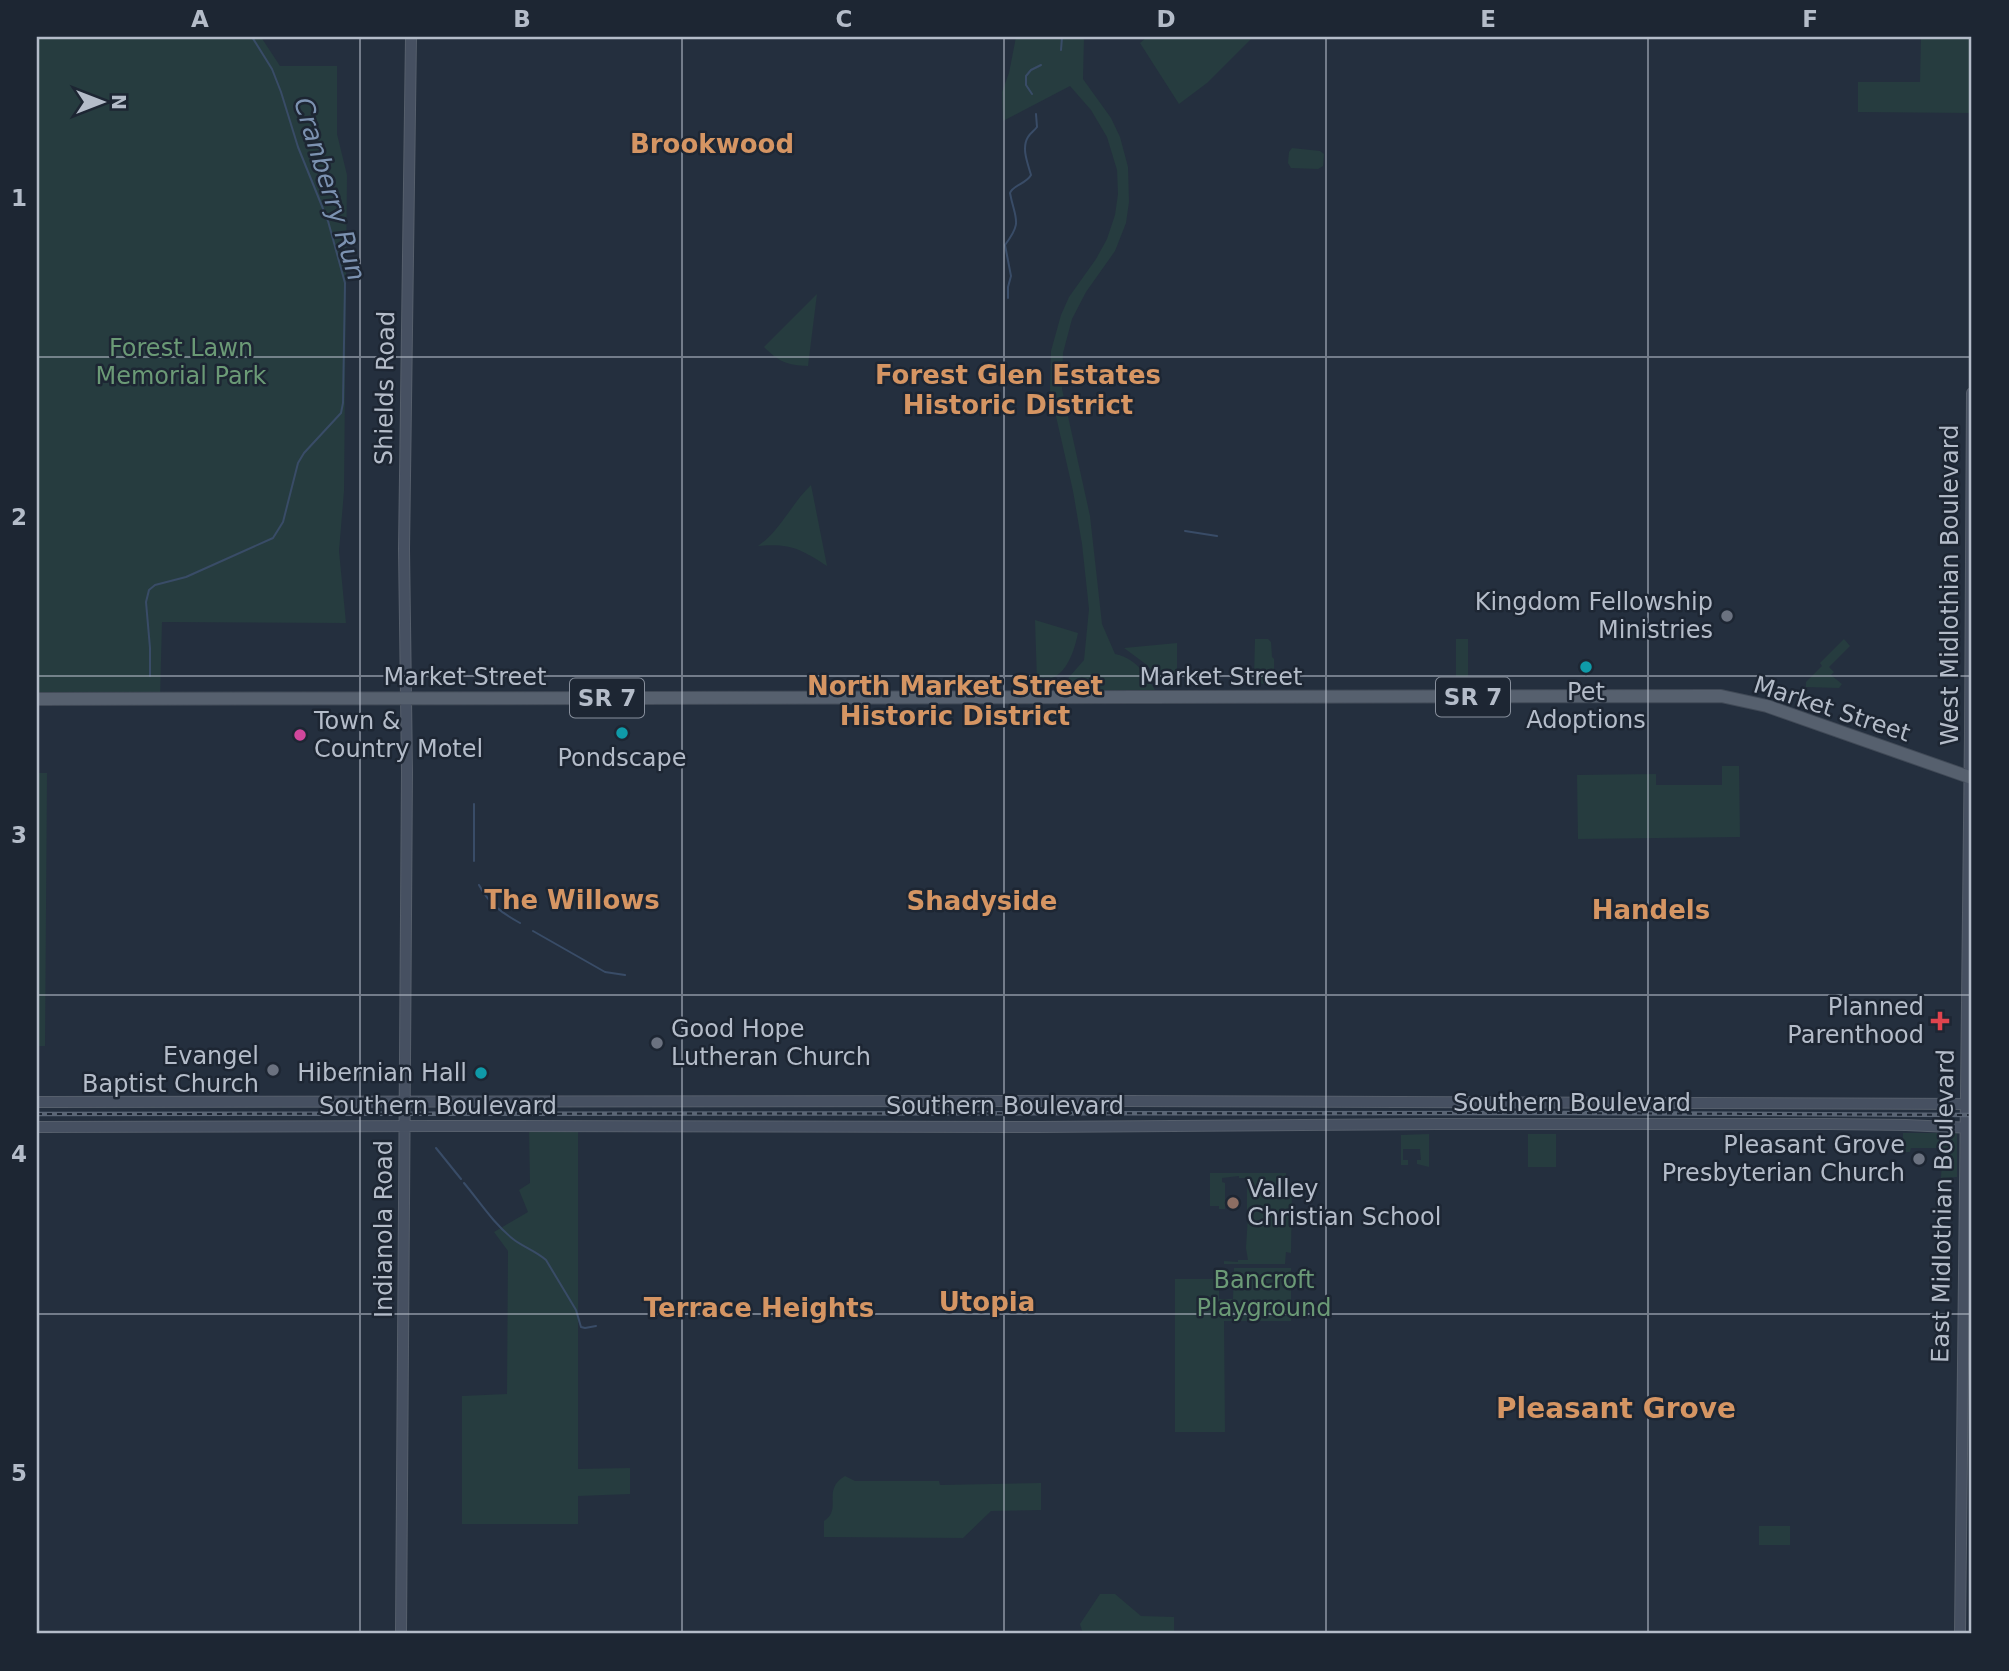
<svg xmlns="http://www.w3.org/2000/svg" width="2009" height="1671" font-family="'DejaVu Sans',sans-serif">
<style>
.green{fill:#263c3f}
.lines{fill:none;stroke-linecap:round;stroke-linejoin:round}
.stream{stroke:#394c67;stroke-width:2}
.secondary-casing{stroke:#565f6c;stroke-width:12}
.primary-casing{stroke:#414a57;stroke-width:14}
.secondary{stroke:#465061;stroke-width:10}
.primary{stroke:#56606e;stroke-width:12}
.rail-casing{stroke:#5a6575;stroke-width:4.5}
.rail{stroke:#1d2633;stroke-width:2;stroke-dasharray:5;stroke-linecap:butt}
.grid{fill:none;stroke:#b4bcc9;stroke-width:2;stroke-opacity:0.55}
.worship-dot{fill:#6b7280;stroke:#1d2633;stroke-width:2.5}
.culture-dot{fill:#0f9aa8;stroke:#1d2633;stroke-width:2.5}
.hotel-dot{fill:#d1479c;stroke:#1d2633;stroke-width:2.5}
.health-dot{fill:#e0444e;stroke:#1d2633;stroke-width:2.5}
.education-dot{fill:#8d6e63;stroke:#1d2633;stroke-width:2.5}
.labels{text-anchor:middle;dominant-baseline:central;stroke-width:5;stroke-linejoin:round;paint-order:stroke}
.shield{fill:#1d2633;stroke:#878f9c;stroke-width:2}
.shield-label{font-size:23px;font-weight:bold;fill:#b4bcc9}
.park-label{font-size:24px;fill:#6b9a76;stroke:#1d2633}
.street-label{font-size:24px;fill:#b4bcc9;stroke:#1d2633}
.poi-label{font-size:24px;fill:#b4bcc9;stroke:#1d2633;text-anchor:end}
.neighbourhood-label{font-size:26px;font-weight:bold;fill:#d59563;stroke:#1d2633}
.water-label{font-size:26px;font-style:italic;fill:#7c92b1;stroke:#1d2633}
.quarter-label{font-size:28px;font-weight:bold;fill:#d59563;stroke:#1d2633}
.neatline{fill:none;stroke:#b4bcc9;stroke-width:2.5}
.grid-label{font-size:23px;text-anchor:middle;font-weight:bold;fill:#b4bcc9}
</style>
<rect width="100%" height="100%" fill="#242f3e"/>
<path class="green" d="M37 37H261L280 66H337V134L347 175 344 491 339 551 346 623 162 622 160 699H37Z
M1016 37H1084L1083 79 1111 118 1120 137 1128 167 1129 202 1126 223 1115 251 1086 292 1072 319 1063 353 1062 389 1090 516 1102 624 1115 654C1139 659 1148 679 1160 698H1056L1064 683 1084 660 1089 609 1082 544 1073 491 1050 390 1051 351 1061 315 1069 297 1096 259 1107 239 1115 215 1118 194 1117 170 1107 137 1091 110 1070 86 1003 121 1002 92 1009 73Z
M1147 37H1253L1207 83 1179 104 1140 43Z
M1921 37H1972V113L1858 112V82H1920Z
M1292 148 1320 151 1324 154 1323 166 1318 169 1291 168 1288 163 1289 152Z
M817 294 808 366C787 365 779 362 764 347Z
M811 485 827 566C801 549 790 543 758 546 781 530 791 504 811 485Z
M1035 620 1078 633C1073 657 1064 681 1037 682Z
M1255 639H1268L1271 642 1272 657 1274 659V678H1271V685L1258 683 1254 677Z
M1456 639H1468V685H1456Z
M1844 639 1850 646 1829 667 1834 672 1831 675 1842 684 1839 688 1806 687V682L1822 666 1820 663Z
M1177 643V685H1163L1147 665 1124 648Z
M1722 766H1739L1740 837 1578 839 1577 775 1656 774V785H1722Z
M37 773H47L45 1046H37Z
M529 1127H578V1469L630 1468V1494L578 1496V1524H462V1396L507 1394 508 1251 494 1232 528 1212 519 1190 530 1183Z
M1903 1133H1957V1177L1941 1178 1942 1163H1944V1161L1942 1160V1148H1911L1910 1152H1903Z
M1429 1134V1167L1417 1164V1160H1421L1420 1149H1403V1160H1408V1165H1401V1135Z
M1528 1134H1556V1167H1528Z
M1210 1173H1286V1187H1292L1291 1253 1286 1252 1285 1264H1224V1261L1238 1262V1260H1248L1246 1248 1248 1215 1247 1214V1190L1249 1178H1239V1176L1222 1178V1182L1225 1183V1209H1219V1206H1210Z
M1234 1268H1291V1321H1224L1225 1432H1175V1279H1219V1299H1233Z
M845 1476 855 1481H939L940 1485 1041 1483V1510L991 1511 963 1538 824 1537V1521C843 1509 821 1490 845 1476Z
M1759 1526H1790V1545H1759Z
M1100 1594H1115L1141 1616 1174 1617V1634H1083L1080 1624Z"/>
<g class="lines">
<path class="stream" d="M1061 50 1062 37
M1032 94 1026 85V76L1031 70 1041 65
M1008 298V287L1011 276 1005 245C1023 221 1015 220 1010 193 1013 185 1026 184 1031 175 1028 164 1021 148 1028 137 1030 133 1034 131 1037 127L1036 114
M1185 531 1217 536
M150 676V648L146 602 149 590 155 585 186 577 273 538 283 522 298 463 304 453 341 413 343 403 345 283 328 221 298 147 281 92 272 69 252 37
M474 861V804
M479 885C489 904 502 913 520 923
M533 931 605 972 625 975
M436 1148 461 1179
M464 1183C480 1202 493 1223 513 1239 523 1247 536 1251 546 1260L576 1310 581 1327 585 1328 596 1326"/>
<defs>
<path id="secondary" d="M37 1102 1126 1101 1972 1104
M37 1127 440 1126 1039 1127 1435 1124H1830L1906 1125 1972 1128
M401 1634 407 772 404 549 411 37
M1960 1634 1970 733 1972 393"/>
<path id="primary" d="M37 699 1721 696 1767 706 1972 778"/>
</defs>
<use href="#secondary" class="secondary-casing"/>
<use href="#primary" class="primary-casing"/>
<use href="#secondary" class="secondary"/>
<use href="#primary" class="primary"/>
<defs>
<path id="rail" d="M37 1114 1563 1113 1972 1115"/>
</defs>
<use href="#rail" class="rail-casing"/>
<use href="#rail" class="rail"/>
</g>
<path class="grid" d="M360 37V1634M682 37V1634M1004 37V1634M1326 37V1634M1648 37V1634M37 357H1972M37 676H1972M37 995H1972M37 1314H1972"/>
<g class="worship-dot">
<circle cx="1727" cy="616" r="7"/>
<circle cx="657" cy="1043" r="7"/>
<circle cx="273" cy="1070" r="7"/>
<circle cx="1919" cy="1159" r="7"/>
</g>
<g class="culture-dot">
<circle cx="1586" cy="667" r="7"/>
<circle cx="622" cy="733" r="7"/>
<circle cx="481" cy="1073" r="7"/>
</g>
<circle class="hotel-dot" cx="300" cy="735" r="7"/>
<path class="health-dot" d="M1936.5 1010.5h7v7h7v7h-7v7h-7v-7h-7v-7h7z"/>
<circle class="education-dot" cx="1233" cy="1203" r="7"/>
<g class="labels">
<g class="shield">
<rect x="1436" y="677.5" width="74" height="39" rx="5"/>
<rect x="570" y="678.5" width="74" height="39" rx="5"/>
</g>
<g class="shield-label">
<text x="1473" y="697">SR 7</text>
<text x="607" y="698">SR 7</text>
</g>
<g class="park-label">
<text x="181" y="348">Forest Lawn<tspan x="181" dy="28">Memorial Park</tspan></text>
<text x="1264" y="1280">Bancroft<tspan x="1264" dy="28">Playground</tspan></text>
</g>
<g class="street-label">
<text transform="translate(385 388) rotate(-89)">Shields Road</text>
<text transform="translate(1950 585) rotate(-90)">West Midlothian Boulevard</text>
<text x="465" y="677">Market Street</text>
<text x="1221" y="677">Market Street</text>
<text transform="translate(1832 709) rotate(18)">Market Street</text>
<text x="1572" y="1103">Southern Boulevard</text>
<text x="438" y="1106">Southern Boulevard</text>
<text x="1005" y="1106">Southern Boulevard</text>
<text transform="translate(1943 1206) rotate(-89)">East Midlothian Boulevard</text>
<text transform="translate(384 1229) rotate(-90)">Indianola Road</text>
</g>
<g class="poi-label">
<text x="1713" y="602">Kingdom Fellowship<tspan x="1713" dy="28">Ministries</tspan></text>
<text x="1586" y="692" text-anchor="middle">Pet<tspan x="1586" dy="28">Adoptions</tspan></text>
<text x="314" y="721" text-anchor="start">Town &amp;<tspan x="314" dy="28">Country Motel</tspan></text>
<text x="622" y="758" text-anchor="middle">Pondscape</text>
<text x="1924" y="1007">Planned<tspan x="1924" dy="28">Parenthood</tspan></text>
<text x="671" y="1029" text-anchor="start">Good Hope<tspan x="671" dy="28">Lutheran Church</tspan></text>
<text x="259" y="1056">Evangel<tspan x="259" dy="28">Baptist Church</tspan></text>
<text x="467" y="1073">Hibernian Hall</text>
<text x="1905" y="1145">Pleasant Grove<tspan x="1905" dy="28">Presbyterian Church</tspan></text>
<text x="1247" y="1189" text-anchor="start">Valley<tspan x="1247" dy="28">Christian School</tspan></text>
</g>
<g class="neighbourhood-label">
<text x="712" y="144">Brookwood</text>
<text x="1018" y="375">Forest Glen Estates<tspan x="1018" dy="30">Historic District</tspan></text>
<text x="955" y="686">North Market Street<tspan x="955" dy="30">Historic District</tspan></text>
<text x="572" y="900">The Willows</text>
<text x="982" y="901">Shadyside</text>
<text x="1651" y="910">Handels</text>
<text x="987" y="1302">Utopia</text>
<text x="759" y="1308">Terrace Heights</text>
</g>
<g class="water-label">
<text transform="translate(330 189) rotate(73)">Cranberry Run</text>
</g>
<g class="quarter-label">
<text x="1616" y="1408">Pleasant Grove</text>
</g>
</g>
<rect width="2009" height="1671" fill="none" stroke="#1d2633" stroke-width="77"/>
<g transform="translate(102 102) rotate(90)" stroke="#1d2633" stroke-width="5" paint-order="stroke">
<path d="M0-5L12 26L0 18L-12 26Z" fill="#b4bcc9"/>
<text y="-10" font-size="19" font-weight="bold" text-anchor="middle" fill="#b4bcc9">N</text>
</g>
<rect x="38" y="38" width="1932" height="1594" class="neatline"/>
<g class="grid-label">
<text x="200" y="27">A</text>
<text x="522" y="27">B</text>
<text x="844" y="27">C</text>
<text x="1166" y="27">D</text>
<text x="1488" y="27">E</text>
<text x="1810" y="27">F</text>
<text x="19" y="206">1</text>
<text x="19" y="525">2</text>
<text x="19" y="843">3</text>
<text x="19" y="1162">4</text>
<text x="19" y="1481">5</text>
</g>
</svg>
